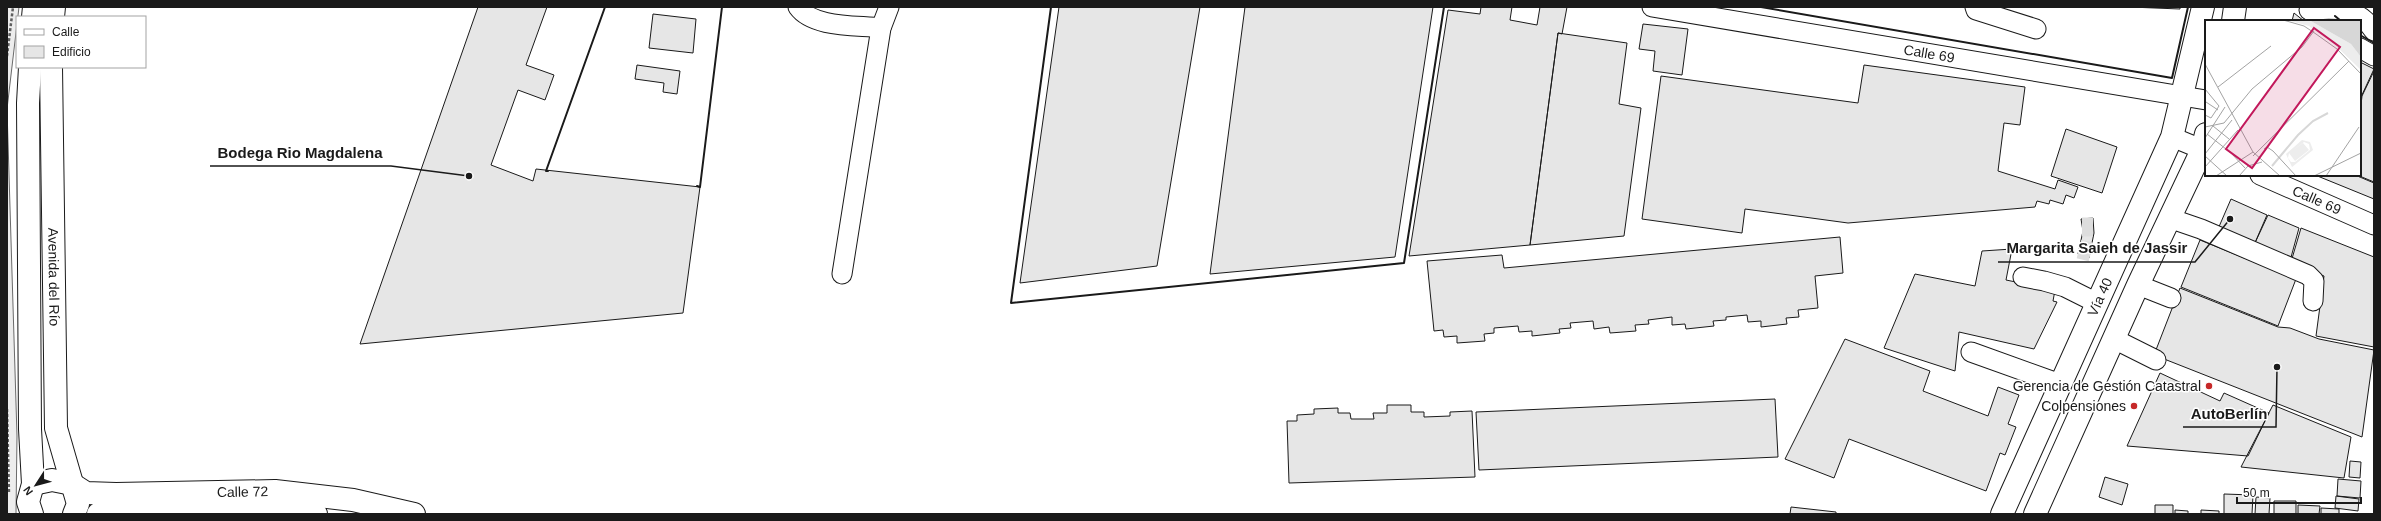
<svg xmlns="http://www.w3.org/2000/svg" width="2381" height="521" font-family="Arial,sans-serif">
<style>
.built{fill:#ededed;stroke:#6a6a6a}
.building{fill:#e6e6e6;stroke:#1a1a1a}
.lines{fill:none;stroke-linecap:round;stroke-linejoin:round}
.minor-tunnel{stroke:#ddd;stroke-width:19;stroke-dasharray:19 10;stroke-linecap:butt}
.minor-casing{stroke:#1a1a1a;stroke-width:21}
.major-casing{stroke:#1a1a1a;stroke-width:24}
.highway-casing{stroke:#1a1a1a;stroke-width:24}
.path{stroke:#5f5f5f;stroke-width:2.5;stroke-dasharray:3 2;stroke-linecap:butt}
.minor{stroke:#fff;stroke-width:19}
.major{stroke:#fff;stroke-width:22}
.highway{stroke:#fff;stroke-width:22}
.wall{stroke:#1a1a1a;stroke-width:2}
.poi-dot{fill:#c62828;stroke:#fff;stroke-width:1.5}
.labels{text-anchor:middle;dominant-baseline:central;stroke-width:3;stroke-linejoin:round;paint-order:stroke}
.street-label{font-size:14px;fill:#1a1a1a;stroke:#fff}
.poi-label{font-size:14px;fill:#1a1a1a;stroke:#fff;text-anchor:end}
.inset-river{fill:none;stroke:#d7d7d7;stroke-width:2}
.inset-road{fill:none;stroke:#a3a3a3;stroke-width:1}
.view{fill:#c2185b;fill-opacity:0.15;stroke:#c2185b;stroke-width:2}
.inset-edge{fill:none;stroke:#1a1a1a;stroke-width:2}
.leader{fill:none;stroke:#1a1a1a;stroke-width:1.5}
.callout-dot{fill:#1a1a1a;stroke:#fff;stroke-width:1.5}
.callout-label{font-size:15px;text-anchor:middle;font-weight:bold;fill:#1a1a1a;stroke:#fff;stroke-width:3;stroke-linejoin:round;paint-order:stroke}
</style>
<rect width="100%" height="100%" fill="#fff"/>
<path class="built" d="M7 7H19L7 109 17 436 16 514H7Z"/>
<path class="building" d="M478 7H547L526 65 554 75 545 100 518 90 491 165 533 181 536 169 700 187 683 313 360 344Z
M1059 7H1200L1157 266 1020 283Z
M1245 7H1433L1395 257 1210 274Z
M1481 7H1512L1510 20 1537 25 1540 7H1567L1562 34 1558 33 1530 245 1409 256 1448 10 1480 14Z
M2130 7H2180V9Z
M2294 13 2304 21H2292Z
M653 14 696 19 693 53 649 48Z
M1643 24 1688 29 1682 75 1653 71 1655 51 1639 49Z
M1558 33 1627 43 1619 104 1641 108 1624 236 1530 245Z
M2360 62 2374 69 2361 97H2360Z
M637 65 680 71 677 94 663 92 664 83 635 79Z
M1864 65 2025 87 2020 125 2004 123 1998 171 2055 189 2058 180 2078 187 2074 198 2066 195 2063 204 2050 200 2049 204 2037 201 2035 207 1848 223 1745 209 1742 233 1642 219 1661 76 1858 103Z
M2374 71V182L2357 175H2360V113L2362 96Z
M2066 129 2117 147 2102 193 2051 176Z
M2315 175H2355L2374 183V199Z
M2231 199 2267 215 2254 245 2218 229Z
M2268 215 2299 228 2290 261 2254 245Z
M2093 218 2094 233 2089 258 2078 254 2083 231 2081 219Z
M2301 228 2374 257V347L2316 336 2324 276 2291 262Z
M1840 237 1843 273 1815 276 1818 308 1798 310 1799 317 1786 318 1787 324 1761 327V321L1748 322 1747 315 1726 317V320L1713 321 1714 326 1686 329 1685 324 1672 325V317L1648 320 1649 324 1635 325 1636 331 1610 333 1609 327 1594 329 1593 321 1570 323 1571 328 1559 329 1560 333 1532 336V331L1519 332 1518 326 1494 328V333L1484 334 1485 341 1457 343V336L1444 337 1443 330 1434 331 1427 261 1502 255 1504 268Z
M2200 240 2296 279 2278 326 2181 287Z
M2012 249 2006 280 2055 290 2053 301 2057 302 2034 349 1959 332 1955 371 1884 348 1915 274 1975 286 1982 251Z
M2180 288 2278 327 2290 328 2319 339 2374 350 2362 437 2154 355Z
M1845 339 1930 371 1923 391 1988 416 1998 387 2019 395 2008 424 2016 427 2005 455 2000 453 1986 491 1849 439 1834 478 1785 459Z
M2160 373 2220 401 2224 393 2269 413 2248 456 2127 446Z
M1775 399 1778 457 1479 470 1476 412Z
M1387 405H1411V412H1424V417L1450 416V412L1472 411 1475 477 1289 483 1287 421H1297V415L1314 414V409L1338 408V413H1350L1351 419H1374L1373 413H1387Z
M2273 405 2351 437 2344 478 2241 467Z
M2350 461 2361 462 2360 478 2349 477Z
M2105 477 2128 484 2122 505 2099 497Z
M2338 479 2361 481 2360 498 2337 496Z
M2224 494 2253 495 2252 514H2224Z
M2336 496 2359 499 2358 511 2335 508Z
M2256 497 2270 498 2269 514H2255Z
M2274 501H2296V514H2274Z
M2155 505H2173V514H2155Z
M2298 505 2320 506 2319 514H2298Z
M1791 507 1836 512V514H1790Z
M2321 508 2339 509V514H2321Z
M2175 510 2188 511V514H2175Z
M2201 510 2219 511V514H2201Z"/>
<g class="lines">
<path class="minor-tunnel" d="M2082 227H2093
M2079 249 2091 252"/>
<defs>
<g id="minor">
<path d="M798 7C813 28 857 25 881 28"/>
<path id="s1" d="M1652 7 2206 100"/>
<path d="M1975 7 1976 10 2036 29"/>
<path d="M2309 10C2335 9 2357 5 2374 31"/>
<path d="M2360 48 2374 56"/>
<path d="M2172 137 2206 151"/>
<path id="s2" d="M2260 175 2374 225"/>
<path d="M2169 218 2201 229 2308 275 2314 281 2313 301"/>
<path d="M842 274 881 28 889 7"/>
<path d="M2023 277 2044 281 2065 287 2097 303"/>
<path d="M2138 285 2171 298"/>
<path d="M2114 339 2156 360"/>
<path d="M1971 352 2060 384"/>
</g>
<g id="major">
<path d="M33 17 34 7"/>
<path d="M53 17 54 7"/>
<path d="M30 67 28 103 30 429 33 484 28 502 32 514"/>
<path id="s3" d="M51 67 56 428 78 504 74 514"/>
<path id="s4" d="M33 484 52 480 72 484 86 493 116 494 275 491 353 500 414 514"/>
<path d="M98 514C133 509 167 509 202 509 240 508 279 508 316 514"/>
</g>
<g id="highway">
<path d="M2233 21 2235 7"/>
<path id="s5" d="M2002 514 2172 137 2203 7"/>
<path d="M2035 514 2138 285 2202 150 2206 134"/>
</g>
</defs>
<use href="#minor" class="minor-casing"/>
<use href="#major" class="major-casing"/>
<use href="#highway" class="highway-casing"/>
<path class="path" d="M7 56 13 7
M7 409 9 494"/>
<use href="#minor" class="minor"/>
<use href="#major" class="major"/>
<use href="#highway" class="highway"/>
<path class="wall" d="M1051 7 1011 303 1404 263 1444 7
M1761 7 2172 78 2188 7
M2335 16 2341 21
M2360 35 2374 43
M548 171H546L605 7
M697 186 700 187 722 7"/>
</g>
<g class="poi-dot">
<circle cx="2209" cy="386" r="4"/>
<circle cx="2134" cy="406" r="4"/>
</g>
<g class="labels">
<g class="street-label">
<text stroke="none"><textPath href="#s1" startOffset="281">Calle 69</textPath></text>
<text stroke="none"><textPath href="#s2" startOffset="62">Calle 69</textPath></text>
<text stroke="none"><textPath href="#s3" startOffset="210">Avenida del Río</textPath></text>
<text stroke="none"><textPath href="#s5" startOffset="238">Vía 40</textPath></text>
<text stroke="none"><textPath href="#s4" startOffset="213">Calle 72</textPath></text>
</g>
<g class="poi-label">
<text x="2201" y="386">Gerencia de Gestión Catastral</text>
<text x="2126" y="406">Colpensiones</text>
</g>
</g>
<g transform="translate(2205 20)">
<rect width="156" height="156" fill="#fff"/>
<path d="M82 0H104L146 24 156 37V50L129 24 104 6ZM97 120 105 122 108 130 87 147 81 134ZM99 122 104 124 105 130 90 142H86L83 138 84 133 90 141 104 130 98 123 87 131Z" fill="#ededed" fill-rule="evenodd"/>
<path d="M104 0H156V37L146 24Z" fill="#d7d7d7"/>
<path class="inset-river" d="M67 146 93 115 108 101 123 93"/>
<path class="inset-road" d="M78 0 99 6 111 14 132 29 156 54M0 44 48 132 75 156M13 67 66 26M0 69 14 86 6 98 0 95M1 82 13 90M8 106 24 119M0 107 19 103 47 69 97 27 109 11M2 114 26 133 40 148M0 118 20 87M59 129 62 127 68 131 91 156M0 134 27 100M0 136 22 156M48 136 144 41M0 147 33 110M11 156 48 132M34 156 43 146 57 142M109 156 156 133M121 156 154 107"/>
<path class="view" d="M109 8 135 27 47 148 21 129Z"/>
<rect width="156" height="156" class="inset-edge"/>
</g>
<path class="leader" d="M469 176L391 166H210M2230 219L2195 262H1998M2277 367L2276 427H2183"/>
<g class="callout-dot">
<circle cx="469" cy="176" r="4"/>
<circle cx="2230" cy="219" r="4"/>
<circle cx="2277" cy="367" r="4"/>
</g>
<g class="callout-label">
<text x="300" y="158">Bodega Rio Magdalena</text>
<text x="2097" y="253">Margarita Saieh de Jassir</text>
<text x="2229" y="419">AutoBerlín</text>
</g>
<rect width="2381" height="521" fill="none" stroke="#1a1a1a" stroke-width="16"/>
<rect x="16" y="16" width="130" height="52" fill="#ffffff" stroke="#a3a3a3"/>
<rect x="24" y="29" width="20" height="6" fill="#ffffff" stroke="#a3a3a3"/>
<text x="52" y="36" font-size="12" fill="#1a1a1a">Calle</text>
<rect x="24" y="46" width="20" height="12" fill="#e6e6e6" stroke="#a3a3a3"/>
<text x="52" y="56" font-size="12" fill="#1a1a1a">Edificio</text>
<g transform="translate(36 485) rotate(234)" stroke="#ffffff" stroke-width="3" paint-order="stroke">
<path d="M0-3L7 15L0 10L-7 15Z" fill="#1a1a1a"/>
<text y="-6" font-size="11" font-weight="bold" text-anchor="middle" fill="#1a1a1a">N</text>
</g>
<path d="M2237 497v6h124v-6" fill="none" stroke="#1a1a1a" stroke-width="2"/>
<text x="2243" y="497" font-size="12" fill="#1a1a1a" stroke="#ffffff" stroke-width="3" paint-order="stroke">50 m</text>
</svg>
